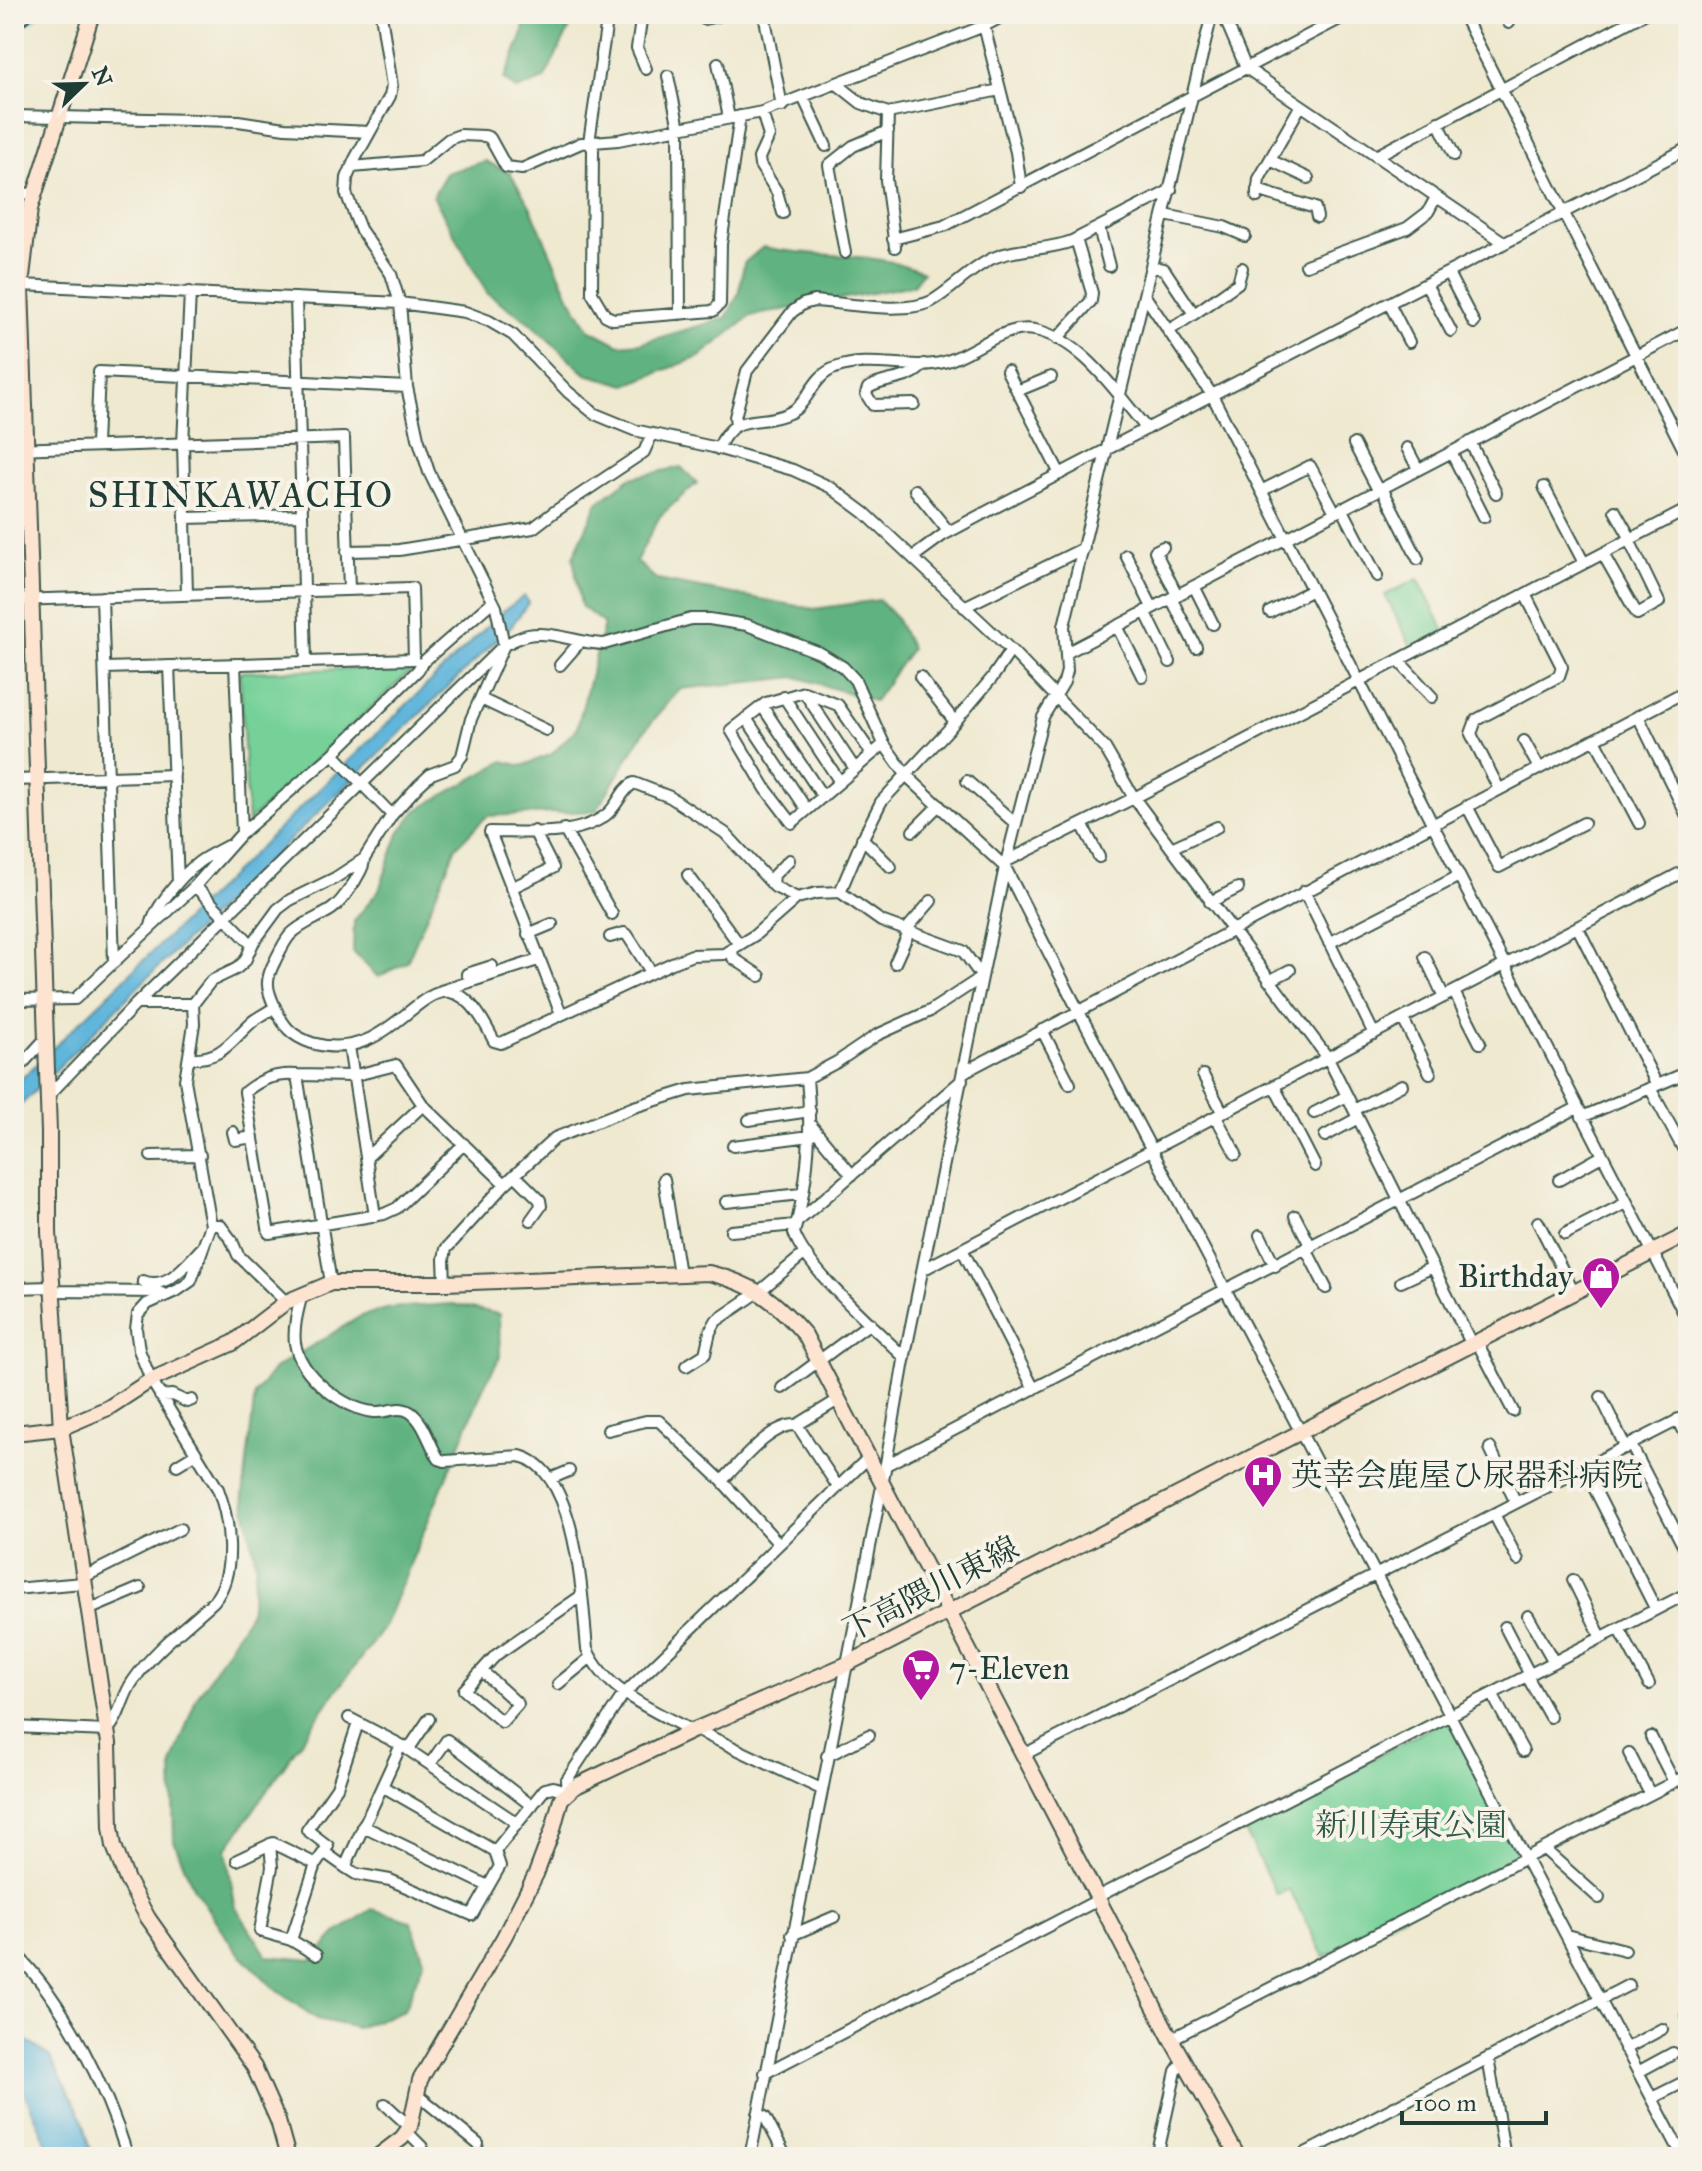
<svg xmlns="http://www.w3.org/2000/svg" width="1702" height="2171" font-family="'IM FELL Great Primer','Noto Serif JP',serif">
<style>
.green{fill:#76d198;stroke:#4a8766;stroke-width:2}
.forest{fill:#60b380;stroke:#40785a;stroke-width:2}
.water{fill:#5eb5db;stroke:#3e7988;stroke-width:2}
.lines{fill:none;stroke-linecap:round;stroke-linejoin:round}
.stream{stroke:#5eb5db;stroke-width:3}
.street-casing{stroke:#3e574b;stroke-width:14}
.secondary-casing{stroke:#3e574b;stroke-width:18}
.street{stroke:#fff;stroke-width:10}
.secondary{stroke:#fde4d1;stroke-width:14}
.labels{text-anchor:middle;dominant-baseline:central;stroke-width:8;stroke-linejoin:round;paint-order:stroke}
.poi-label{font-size:32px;fill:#1f3d34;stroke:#f7f3e8;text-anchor:start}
.street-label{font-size:32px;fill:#1f3d34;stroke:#f7f3e8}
.park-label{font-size:32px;fill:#305b48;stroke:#f7f3e8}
.quarter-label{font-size:36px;letter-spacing:2px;fill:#1f3d34;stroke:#f7f3e8}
</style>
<rect width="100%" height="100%" fill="#f7f3e8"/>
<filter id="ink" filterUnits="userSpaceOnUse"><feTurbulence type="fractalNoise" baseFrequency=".0125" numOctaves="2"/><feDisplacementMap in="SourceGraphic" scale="16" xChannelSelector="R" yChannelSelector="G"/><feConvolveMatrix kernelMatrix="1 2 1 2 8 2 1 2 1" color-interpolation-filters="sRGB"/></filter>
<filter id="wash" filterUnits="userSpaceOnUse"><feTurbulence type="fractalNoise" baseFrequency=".006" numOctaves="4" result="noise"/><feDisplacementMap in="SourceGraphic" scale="32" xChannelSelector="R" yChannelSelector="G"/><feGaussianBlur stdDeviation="1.8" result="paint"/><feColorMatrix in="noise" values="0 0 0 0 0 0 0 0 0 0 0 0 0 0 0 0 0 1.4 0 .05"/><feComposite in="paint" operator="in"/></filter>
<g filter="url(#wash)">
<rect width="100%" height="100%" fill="#efe9d0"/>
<path class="green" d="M1418 579 1445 632 1412 648 1385 595Z
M415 667 248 822 240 672Z
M1452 1716 1521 1854 1324 1957 1289 1889 1277 1895 1243 1828Z"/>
<path class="forest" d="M526 14H577L544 79 517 90 504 79 522 37Z
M485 161 510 173 530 206 569 296 589 329 619 345 641 343 726 318 739 293 744 263 763 247C816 259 873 250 923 272L913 285 751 316 699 357 626 385 586 374 529 322 487 293 433 196 446 173Z
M681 467 697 483 660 516 636 561 657 580 814 609 879 600 896 618 911 649 874 701 797 677 680 689 645 730 596 811 487 816 456 847 407 962 378 977 353 952 354 921 379 890 400 831 417 810 504 761 522 766 552 754 577 728 604 624 581 606 573 557 598 502 630 478Z
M453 1304 499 1314 500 1357 484 1386 384 1627 331 1698 226 1850 235 1906 267 1956 312 1960 337 1933 372 1909 411 1921 424 1960 404 2010 357 2028 317 2019 276 1990 234 1948 193 1887 174 1841 172 1765 196 1699 250 1613 256 1565 243 1496 255 1394 274 1369 361 1316 391 1308Z"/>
<path class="water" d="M524 596 529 602 512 625 141 984 14 1112 16 1084 502 612Z
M14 2032 50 2057 82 2117 93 2157H53L14 2069Z"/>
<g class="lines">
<path class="stream" d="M14 34 40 14"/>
</g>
</g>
<g filter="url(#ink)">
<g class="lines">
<defs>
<path id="street" d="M608 14 589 142 593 149 592 293 605 315 613 319 713 311 720 304 721 244 740 116
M642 14 637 48 646 69
M703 14 704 19 727 14
M764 14 782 106
M981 14 1016 152 1021 187
M1223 14 1246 68 1505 243
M1463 14 1688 458
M1504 14 1509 23
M14 24 27 14
M718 63 729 118
M668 76 679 128 680 314
M837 84 861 103 888 113
M803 97 826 146
M762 112 769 136 759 158 760 165 777 192 783 213
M14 116 238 121 285 128 370 132
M1438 122 1454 155
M1376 156 1644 14
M1270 160 1308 178
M352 167 422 161 449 139 460 135 485 136 490 138 506 167 522 169 581 143 618 140 762 112 984 26 1007 14
M1257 190 1315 208 1317 217
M14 193 34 194
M1257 197 1259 179 1301 105
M1165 215 1224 227 1245 236
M1099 228 1109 266
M893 239 944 226 1349 14
M895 247 886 180 888 113 1000 90
M845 253 829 165 853 146 888 131
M1306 265 1407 228 1428 212 1436 197
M1151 267 1164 269 1194 314 1168 331
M1448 273 1474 323
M1426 284 1451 331
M21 285 400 303 465 312 489 321 513 335 568 392 595 414 634 430 713 447 793 470 830 487 865 513 1011 650 1105 748 1134 798 1328 1058 1472 1345
M1145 296 1212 395 1688 1321
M1389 303 1409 342
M1194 314 1238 283 1242 268
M1057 339 1091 301 1092 293 1076 239
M1007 371 1060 474
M1017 391 1051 377
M914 404 873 405 866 394 868 388C887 377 909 382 924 364
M736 424 735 417 747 371 792 312 803 304 814 301C845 303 904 315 932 301 953 289 971 268 993 258 1018 247 1047 251 1072 241L1171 190
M1470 442 1496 493
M1354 444 1378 490
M96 445 99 372 407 387
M1407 448 1418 469
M14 449 344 438 349 590
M718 449C735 409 758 428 789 413 809 404 812 376 835 368 870 355 909 371 944 362 974 354 1002 324 1035 330 1083 340 1117 394 1147 429
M1451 452 1484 517
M1544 487 1584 563
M1382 488 1418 559
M915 490 949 532
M1261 491 1310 466 1335 512
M1342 508 1377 576
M1615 511 1631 539
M185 518 302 515 296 298
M1163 547 1155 551 1177 595
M347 551 399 550 533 528 554 512 644 452 652 434
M1603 554 1637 614 1659 602 1629 540
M1126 555 1152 607
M913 557 943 535 990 510 1688 148
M1194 586 1213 624
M187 594 183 444 190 292
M1171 598 1196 647
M14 600C147 595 280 592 412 588L414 659 306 662 302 515
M964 607 1084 548
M1145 611 1170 662
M1270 612 1312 590
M1117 626 1142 676
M1066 653 1688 329
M1398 660 1432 697
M235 664 242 833
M560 665 580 642
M169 666 178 882
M105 668 306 662
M920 677 955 722
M804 692 855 769
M784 697 840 782
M481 699 546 730
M762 706 823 797
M1638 716 1688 818
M746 718 807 810
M1595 739 1639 823
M1524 741 1539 768
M333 754 392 815
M872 754 838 705 804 692 766 703 731 730 766 789 792 823 884 744
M14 780 174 775
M967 781 1016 824
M1499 789 1471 734 1476 720 1559 676 1562 667 1525 594
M1467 806 1499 867 1584 823
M1082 824 1099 857
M564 829 612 914
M913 831 939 805
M862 838 891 867
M1171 848 1217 827
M364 859C364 868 359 873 355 881 348 891 342 902 332 909 319 918 301 923 290 935 284 942 279 953 275 961 265 980 266 988 275 1007 283 1026 291 1036 312 1043 383 1064 414 987 450 992 471 995 486 1025 494 1041L501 1043 672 963 692 955 724 954 755 935 797 898 817 893 840 892 881 921 963 951 982 977 930 1011 877 1035 837 1062 807 1078 689 1090 634 1107 555 1138 505 1184 446 1249 444 1259 445 1283
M1007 861 1134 798 1688 509
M688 875 739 944
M773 885 774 875 789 860
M195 886 252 945
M511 888 553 868 534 831
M1304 891 1374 1034
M840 892 862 840 881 802 948 730 992 678 1011 650
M1210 902 1238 888
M151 926C155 906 183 874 199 862 207 856 218 851 227 846
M1578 928 1657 1085
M905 931 931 901
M528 934 552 924
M610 937 624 933 628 936 651 972
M1329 943 1459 876
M732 949 733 958 760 976
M1425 957 1444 997
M114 962 195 886 242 833 333 754 418 670 423 662 493 601
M895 963 909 932
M467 974 492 966
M1269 981 1290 970
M441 991 538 960
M1454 992 1480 1043
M14 1000 75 999 114 962 102 597
M136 1004H193
M561 1014 490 832C525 832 576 838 606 815 618 806 621 790 634 783L670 797 725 833 775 887 797 898
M1403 1019 1430 1073
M1042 1030 1070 1084
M349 1046 375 1216
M189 1058C223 1060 230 1041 253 1021 260 1016 268 1012 275 1007
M964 1072 1688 690
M14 1073 46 1038
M297 1075C276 1073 261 1079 245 1092L269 1233 384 1214 397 1208 464 1144
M1203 1075 1223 1113
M807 1078C812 1129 808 1183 794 1233 807 1270 875 1328 905 1358
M1274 1086 1315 1166
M1650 1088 1686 1154
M46 1098 136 1004 504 645C511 642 519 637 528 635 552 630 579 644 604 644L691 619H709L747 625 820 653 843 667 855 680 884 744 907 776 1005 867 1078 1010 1683 2157
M1354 1110 1402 1085
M1314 1113 1347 1096
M1216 1117 1236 1154
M1582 1117 1688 1072
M749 1120 810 1111
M810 1124 852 1175
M233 1132 235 1140 253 1137
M1325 1136 1358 1118
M733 1146 810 1136
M151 1156 200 1155
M366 1158 423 1105
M516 1176 540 1200 541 1206 531 1220
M664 1179 679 1274
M1559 1180 1602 1156
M726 1202 801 1194
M1295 1216 1311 1247
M797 1222 962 1080
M1538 1222 1574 1293
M211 1225H220L232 1241 238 1255 286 1302
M731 1231 796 1225
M1565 1234 1626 1203
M1260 1235 1275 1266
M962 1249 1034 1389
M1306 1249 1326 1288
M924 1269 1688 869
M143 1281C168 1291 187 1263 202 1248
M1401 1282 1433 1267
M331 1283 297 1075 352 1076 396 1065 423 1105 505 1184
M14 1288 52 1287
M53 1291 159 1292 166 1295
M302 1294C298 1310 293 1327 295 1343 300 1375 343 1409 374 1412 387 1413 398 1405 410 1412 424 1421 430 1446 439 1459L445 1461 520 1456C578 1471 582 1599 587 1649 606 1692 653 1710 692 1731
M1477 1342 1513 1411
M686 1366 705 1354 710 1332 716 1321 760 1291 804 1254
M782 1388 870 1323
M160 1396 172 1395 187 1402 192 1400
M1601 1397 1626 1448
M1678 1419 1688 1439
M608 1430 646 1421H659L722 1481
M1631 1445 1688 1555
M1490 1448 1516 1503
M177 1465 195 1454
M886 1465 1577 1108
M1584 1468 1655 1608
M550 1479 569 1471
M838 1487 797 1425 838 1400
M1494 1514 1518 1560
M779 1544 722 1481C740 1463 771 1423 797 1425
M82 1578 180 1529
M1573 1580 1601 1637
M14 1589 83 1583
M88 1610 140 1588
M1528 1616 1554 1662
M1505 1627 1530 1675
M1619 1628 1649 1684
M482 1671 518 1704 502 1722 464 1690 496 1655 581 1596
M1527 1676 1550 1717
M558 1684 591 1657
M1492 1694 1523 1751
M349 1718 401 1745
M14 1727 107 1731C122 1714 121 1698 133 1681 154 1650 187 1626 214 1601 237 1573 230 1521 218 1489L151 1380 139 1350 136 1329 138 1314 147 1304 178 1290 191 1281 211 1225 185 1080 194 1024 193 1004 211 981 236 969 245 961 253 943 278 909 290 900 335 878 364 859 392 815 418 786 431 774 455 765 462 756 471 719 504 645 496 607 429 472 418 438 407 387 400 303 391 274 360 229 346 193 347 178 355 159 390 96 392 86 381 14
M696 1730 821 1789
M1651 1737 1674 1782
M408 1750 429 1719
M1629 1753 1650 1794
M1023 1755 1688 1415
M827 1756 869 1735
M430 1764 447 1740 532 1806
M382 1786 495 1851
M517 1823 401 1745 345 1867 356 1874 390 1880 472 1915 500 1866 495 1851 545 1789 553 1787 568 1792 566 1781 623 1695 868 1458
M363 1826 488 1886
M270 1844 272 1867 260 1931 291 1940
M1544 1849 1599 1898
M324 1852 345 1867
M237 1860 273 1843 316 1864
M1097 1897 1688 1593
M792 1935 834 1917
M1566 1935 1625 1950
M14 1952C65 2001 107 2090 128 2157
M316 1955 291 1940 316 1864 328 1846 307 1830 337 1787 358 1723
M1687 2016 1688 2019
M1171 2039 1688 1775
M1625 2049 1662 2029
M1488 2058 1505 2157
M1638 2072 1673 2053
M765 2073 1098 1900
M418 2095 478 2144
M1652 2098 1688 2080
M385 2104 410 2127
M758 2114 765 2117 786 2157
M407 2132 422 2147
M14 2143 19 2157
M750 2157 882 1486 905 1355 982 977 1005 867 1043 717 1064 682 1067 671 1064 626 1212 14
M1157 2157 1176 2071 1183 2061
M1298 2157 1629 1985"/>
<path id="secondary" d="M92 14 30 209 21 285 49 1132V1232L61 1428 109 1743 111 1827 114 1846 127 1880 148 1918 254 2067 278 2121 288 2157
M14 1433 61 1428 108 1408 151 1380 233 1343 286 1302 331 1283H445L709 1273C754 1284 775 1300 805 1335L1171 2039 1238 2157
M377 2157 402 2138 410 2127 420 2080 504 1937 536 1874 553 1829 561 1799 574 1787 692 1731 845 1665 1688 1234"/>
</defs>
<use href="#street" class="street-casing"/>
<use href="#secondary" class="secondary-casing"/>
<use href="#street" class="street"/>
<use href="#secondary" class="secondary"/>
</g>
</g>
<defs>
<symbol id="shop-pin" viewBox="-11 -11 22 30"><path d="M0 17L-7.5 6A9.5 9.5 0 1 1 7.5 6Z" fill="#b5179e" stroke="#f7f3e8"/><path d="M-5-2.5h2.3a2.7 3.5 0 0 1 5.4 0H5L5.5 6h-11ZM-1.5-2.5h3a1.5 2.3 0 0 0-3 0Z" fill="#fff"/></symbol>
<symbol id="hospital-pin" viewBox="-11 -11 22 30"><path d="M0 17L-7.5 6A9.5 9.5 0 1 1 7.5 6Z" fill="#b5179e" stroke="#f7f3e8"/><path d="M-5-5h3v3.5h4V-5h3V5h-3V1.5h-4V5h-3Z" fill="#fff"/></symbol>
<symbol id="supermarket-pin" viewBox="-11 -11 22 30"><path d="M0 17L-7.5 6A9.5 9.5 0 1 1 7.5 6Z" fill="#b5179e" stroke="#f7f3e8"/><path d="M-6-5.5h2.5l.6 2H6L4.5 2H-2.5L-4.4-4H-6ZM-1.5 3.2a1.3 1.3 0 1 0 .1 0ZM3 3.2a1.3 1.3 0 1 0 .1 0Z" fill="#fff"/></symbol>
</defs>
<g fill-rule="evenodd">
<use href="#shop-pin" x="1579" y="1254" width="44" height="60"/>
<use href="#hospital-pin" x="1241" y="1453" width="44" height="60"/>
<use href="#supermarket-pin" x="899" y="1646" width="44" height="60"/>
</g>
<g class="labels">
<g class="poi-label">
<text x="1573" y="1276" text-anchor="end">Birthday</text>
<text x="1291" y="1475">英幸会鹿屋ひ尿器科病院</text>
<text x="949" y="1668">7-Eleven</text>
</g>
<g class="street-label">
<text transform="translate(931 1589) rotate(-27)">下高隈川東線</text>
</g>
<g class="park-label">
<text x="1411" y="1825">新川寿東公園</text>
</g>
<g class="quarter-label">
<text x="241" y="495">SHINKAWACHO</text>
</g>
</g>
<rect width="1702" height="2171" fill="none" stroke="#f7f3e8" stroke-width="48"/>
<g transform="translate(84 84) rotate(67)" stroke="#f7f3e8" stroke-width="6" paint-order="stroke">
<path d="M0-6L14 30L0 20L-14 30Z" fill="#1f3d34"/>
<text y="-12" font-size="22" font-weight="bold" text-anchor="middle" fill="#1f3d34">N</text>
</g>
<path d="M1402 2111v12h144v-12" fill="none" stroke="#1f3d34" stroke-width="4"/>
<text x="1414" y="2111" font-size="24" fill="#1f3d34" stroke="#f7f3e8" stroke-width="6" paint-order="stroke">100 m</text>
</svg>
